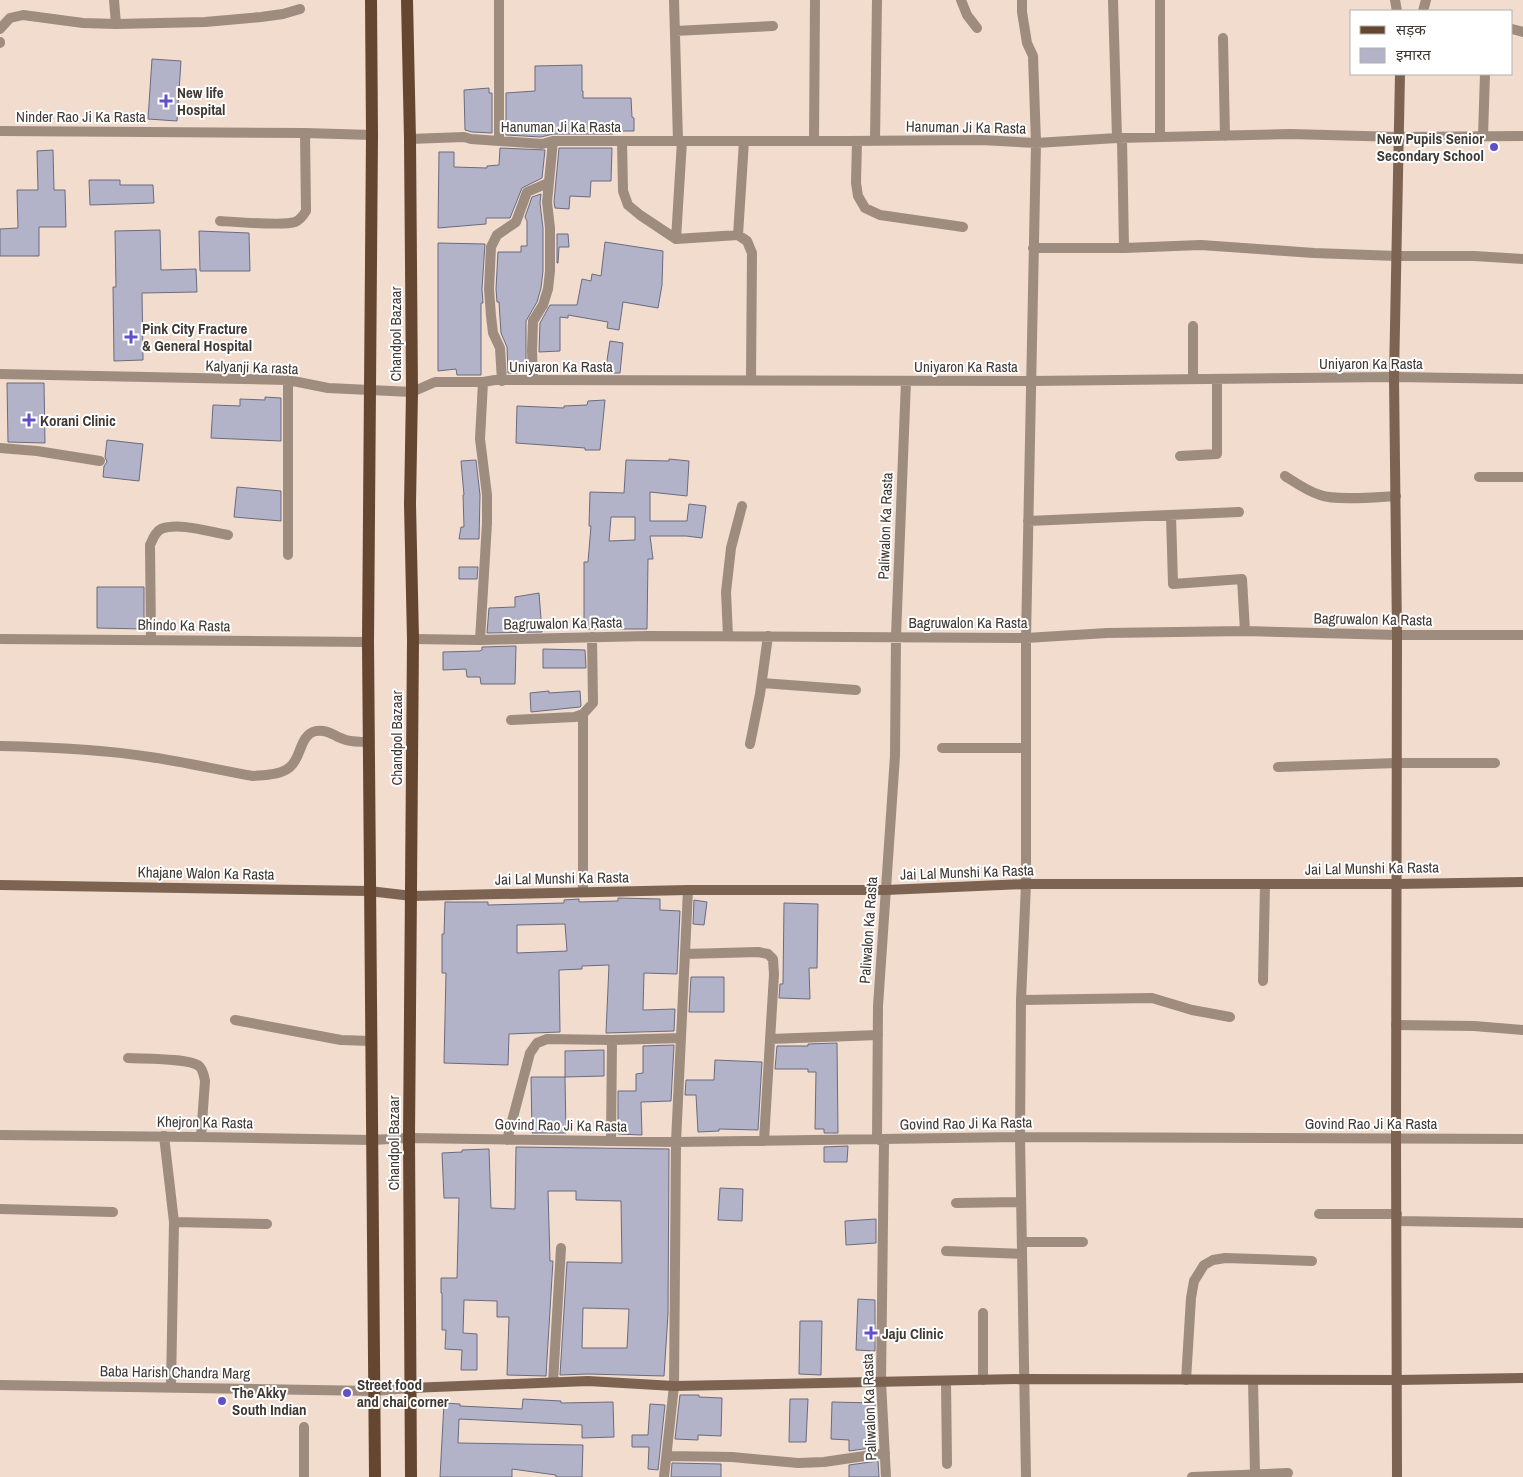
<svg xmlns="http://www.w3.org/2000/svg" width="1523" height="1477" font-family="'Archivo Narrow','Noto Sans Devanagari',sans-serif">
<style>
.building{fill:#b2b3c8;stroke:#6b6b7f;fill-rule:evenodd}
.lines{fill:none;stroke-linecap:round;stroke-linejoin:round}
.street{stroke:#9e8c7f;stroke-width:10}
.secondary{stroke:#7d6452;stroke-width:10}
.primary{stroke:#654731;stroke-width:12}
.poi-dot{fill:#6150c9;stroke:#fff;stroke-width:2}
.labels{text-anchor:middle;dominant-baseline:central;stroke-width:4;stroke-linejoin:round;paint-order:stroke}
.poi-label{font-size:15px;font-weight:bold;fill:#403832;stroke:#fff;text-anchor:start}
.street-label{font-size:15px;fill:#403832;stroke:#fff}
</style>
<rect width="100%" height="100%" fill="#f1dcce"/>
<path class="building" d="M152 59 181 61 177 121 148 119Z
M582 65V91H583V98H631L632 117 634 118V131H613V134H553L541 137 506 135V93L535 91V66Z
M489 88V93H492V133L472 132 465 130 464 90Z
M500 148 545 150 542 178 522 188 510 218H486V224L438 228 439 152H454V167L487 168V166L499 165Z
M559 148H612L611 181H591L590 197 570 196 569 209 555 208 554 202Z
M53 150 54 190H65L66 227H39V256H0V229L18 228 17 190H38L37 151Z
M89 180H120V185H153L154 203 90 205Z
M541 194 540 203 543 228V271L541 288 537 302 526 321V373H508L507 347 501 333 499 302H497L496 289 498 252H521V246H527V221L525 217 532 197Z
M160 230 161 270 196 269 197 292 142 293 143 360 114 361 113 287H116L115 231Z
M199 231 249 233 250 271H200Z
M557 234H568L569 247H559L558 263H557Z
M605 242 663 251 662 285 658 308 623 302 619 330 607 328 608 322 568 315V318L560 317V351L539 352 540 323 550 305H577L582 279 591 281 592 274 601 276Z
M438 243 485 244 482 289 483 303H481V375H457L456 369 438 371Z
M610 341 623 343 620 373H605Z
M7 383H44L45 443 8 442Z
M265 397 281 398V441L211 438 213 405 240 406V399L265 400Z
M605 400 600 450H585V448L516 443 517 406 564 408V406L587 405 588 401Z
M107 440 143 444 139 481 103 477 104 466 107 462 105 457Z
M669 459 689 461 687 496 650 492V521H687L689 504 706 506 702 538 686 536H650L653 559H648L647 629H584V562H588L591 526H589L590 492 624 493 626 460 669 461ZM611 517H635V540L609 541Z
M476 460 480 495 479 539H459L461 527H464L463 495H464L461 461Z
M237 487 281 491V521L234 517Z
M459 567H478L477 579H459Z
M97 587H144V629L97 628Z
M539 593 542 632 487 633 489 608 515 607V597Z
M516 646 515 684H481L480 677H467L466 669 443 670V652L480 651 482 650V647Z
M543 649 585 650 586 668H543Z
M549 691V693L580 691 581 706 580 707 531 712 530 693Z
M618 898 660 899V910L680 911 677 974 644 973 643 1010 675 1009 674 1031 606 1033 609 965 582 966V969L559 970 560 1032 509 1034 508 1065 444 1063 446 973H442V934H444L445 902H488V905L564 903V900L579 899V902L618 901ZM565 924 567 951 517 953V925Z
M694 900 707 902 704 925 693 924Z
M784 903 818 904 817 968H809L810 999 779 998 780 984H783Z
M691 977H724V1012H689Z
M837 1043 838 1133H824V1129H815L816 1072H808V1069H775L777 1046H808V1044Z
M674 1045 671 1101 641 1102 642 1135 618 1134V1091H636V1074L643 1073V1046Z
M604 1050V1076L565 1077V1051Z
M715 1060 762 1062 758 1130 719 1129V1131L698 1132 696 1095H685L686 1080H714Z
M531 1077H565L566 1133H532Z
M848 1146 847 1162H824V1147Z
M516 1147 669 1149 668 1314 664 1376 588 1374 560 1375 567 1262 622 1263 621 1201 576 1200V1191H548L550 1261H553L546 1376 507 1375 509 1317H497V1301L464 1300 463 1333 477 1334V1370H461L462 1350 445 1349 446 1330H442V1293H441V1278H457L459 1198H444L442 1153 462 1152V1150L489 1149 491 1208 515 1209ZM583 1308 629 1309 627 1348H582Z
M720 1188 743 1189 742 1221 718 1220Z
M876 1219V1243L846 1245 845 1221Z
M858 1299 875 1300V1351L856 1350Z
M800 1321H822L821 1375 799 1374Z
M680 1395H699V1397L722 1398 721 1436 698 1435V1440L675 1439Z
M523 1399 561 1401V1403L613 1402 614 1437 582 1438V1425L459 1419 458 1443 583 1445 582 1477H556V1475L512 1469V1477H440L444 1403 460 1404V1406L522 1409Z
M790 1399H808L806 1442H789Z
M832 1402 875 1403 877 1447 849 1451V1440L831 1439Z
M650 1404 665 1405 658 1470 648 1469 649 1447H632V1435H648Z
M878 1461 879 1477H849V1465Z
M672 1463 721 1464V1477H671Z"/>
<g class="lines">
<path class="street" d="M114 0 116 24
M674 0 678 141
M961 0 967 15 977 28
M1022 0V12L1027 43 1033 56 1036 143 1026 638V884L1021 1000 1020 1137 1026 1477
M1113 0 1117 138
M1160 0V137
M1395 0 1397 11
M1423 11 1426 0
M0 29 10 18 23 15 83 23 116 24 205 22 261 17 283 14 300 9
M1512 29 1523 32
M675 31 773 26
M1223 38 1225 136
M0 42V43
M0 131 305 133 372 135
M1483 136 1485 74
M1122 138 1124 248
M410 139 464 137 471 139 542 144 553 141H846L981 140 1036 143 1117 138 1290 134 1399 137 1523 136
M499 141V0
M622 141 623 191 628 205 640 215 676 239 738 235 747 241 752 253 751 380
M814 141 815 0
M857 141 856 183 858 196 865 208 880 215 963 227
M875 141 877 0
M220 221C235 222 284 226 295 222 300 220 303 216 306 211L305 133
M738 235 744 141
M676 239 682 141
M1033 248H1124L1201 245 1314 253 1397 256H1474L1523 259
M1193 326V379
M0 374 288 380 328 388 412 392 435 382H483L495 380 1031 381 1394 377 1523 379
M288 380V555
M533 380 532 351 533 321 543 305 548 289 550 271V228L547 202 553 141
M502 381 500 348 493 333 491 316 489 289 491 247 497 235 516 222 527 192 548 183
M0 448 37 451 100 461
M1180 456 1217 454V379
M1285 476C1296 483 1307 491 1320 495 1336 501 1377 497 1396 496
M1479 477H1523
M1171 515 1173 584 1242 579 1245 631
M1028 521 1239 512
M728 636 726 592 731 548 742 506
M0 639 368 642
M413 639 480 640 648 636 1026 638 1107 633 1245 631 1397 635H1523
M151 640 150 545C153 539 155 532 161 529 179 522 210 532 228 535
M480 640 487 523V495L480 439 483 382
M762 683 856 690
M511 720 575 717 583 714 593 703 592 637
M750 744 760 694 768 636
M0 746C50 747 101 749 150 757 185 762 218 770 253 776 264 775 281 775 290 767 302 757 299 735 316 731 328 729 335 737 346 740 353 742 361 742 369 742
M942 748H1026
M1278 767 1397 763H1495
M583 892V714
M685 954 758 952 768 954 773 959 774 974 764 1141
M1263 981 1265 884
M1021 1000 1152 998 1192 1010 1230 1017
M235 1020 341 1040 371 1041
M1396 1025 1474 1026 1523 1030
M770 1039 878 1035
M128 1058C143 1059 189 1058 199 1066 203 1069 204 1076 205 1081L201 1137
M0 1135 201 1137 371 1140 409 1138 676 1142 1020 1137 1523 1139
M164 1136 174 1222 171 1387
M507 1140 530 1053 537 1043 547 1039 612 1040 681 1038
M611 1141 612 1040
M956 1203 1021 1202
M0 1209 113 1212
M1319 1214H1397
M1397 1221 1523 1223
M174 1222 267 1224
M1022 1242H1083
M946 1251 1022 1254
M983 1380V1313
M1186 1380 1191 1298 1194 1281 1204 1265 1213 1260 1225 1258 1312 1261
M1253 1380 1255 1474
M946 1381 947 1464
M553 1382 561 1248
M0 1385 374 1391 410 1388
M667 1456 732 1457 798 1463 824 1462 885 1453
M304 1477V1427
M664 1477 674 1386 676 1142 688 890
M886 1477 881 1382 884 1142 877 1139 878 1006 895 756 896 636 906 381
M1192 1477 1288 1473"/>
<path class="secondary" d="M0 885 369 891 412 896 688 890H886L1026 884H1397L1523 882
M410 1388 588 1381 674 1386 1024 1379 1397 1380 1523 1378
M1397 1477 1396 1138 1397 635 1394 377 1400 74"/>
<path class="primary" d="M371 0 372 135 368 642 375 1477
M407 0 410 139 412 392 410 504 413 639 409 1138 411 1477"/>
</g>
<g class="poi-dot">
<path d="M163.5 93.5h5v5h5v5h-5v5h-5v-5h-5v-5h5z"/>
<circle cx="1494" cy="147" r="5"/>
<path d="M128.5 329.5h5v5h5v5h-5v5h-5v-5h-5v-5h5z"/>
<path d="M26.5 412.5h5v5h5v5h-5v5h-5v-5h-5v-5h5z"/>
<path d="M868.5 1325.5h5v5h5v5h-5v5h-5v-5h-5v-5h5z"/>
<circle cx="347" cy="1393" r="5"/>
<circle cx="222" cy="1401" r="5"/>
</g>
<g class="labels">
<g class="poi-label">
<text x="177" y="92">New life<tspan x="177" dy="17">Hospital</tspan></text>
<text x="1484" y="138" text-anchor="end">New Pupils Senior<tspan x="1484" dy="17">Secondary School</tspan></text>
<text x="142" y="328">Pink City Fracture<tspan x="142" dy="17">&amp; General Hospital</tspan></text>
<text x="40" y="420">Korani Clinic</text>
<text x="882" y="1333">Jaju Clinic</text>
<text x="357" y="1384">Street food<tspan x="357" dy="17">and chai corner</tspan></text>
<text x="232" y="1392">The Akky<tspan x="232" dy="17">South Indian</tspan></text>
</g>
<g class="street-label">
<text x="81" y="116">Ninder Rao Ji Ka Rasta</text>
<text x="561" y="126">Hanuman Ji Ka Rasta</text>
<text transform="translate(966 127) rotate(1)">Hanuman Ji Ka Rasta</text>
<text transform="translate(395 334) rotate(-90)">Chandpol Bazaar</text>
<text x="1371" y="363">Uniyaron Ka Rasta</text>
<text x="561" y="366">Uniyaron Ka Rasta</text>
<text x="966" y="366">Uniyaron Ka Rasta</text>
<text transform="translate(252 367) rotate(2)">Kalyanji Ka rasta</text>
<text transform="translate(885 526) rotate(-88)">Paliwalon Ka Rasta</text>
<text transform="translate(1373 619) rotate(1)">Bagruwalon Ka Rasta</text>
<text x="968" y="622">Bagruwalon Ka Rasta</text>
<text transform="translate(563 623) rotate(-1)">Bagruwalon Ka Rasta</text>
<text transform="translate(184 625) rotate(1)">Bhindo Ka Rasta</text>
<text transform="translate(396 738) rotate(-90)">Chandpol Bazaar</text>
<text transform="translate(1372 868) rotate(-1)">Jai Lal Munshi Ka Rasta</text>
<text transform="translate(967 872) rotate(-2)">Jai Lal Munshi Ka Rasta</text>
<text transform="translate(206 873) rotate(1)">Khajane Walon Ka Rasta</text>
<text transform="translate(562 878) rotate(-1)">Jai Lal Munshi Ka Rasta</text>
<text transform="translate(868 930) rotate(-86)">Paliwalon Ka Rasta</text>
<text transform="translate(205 1122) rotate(1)">Khejron Ka Rasta</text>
<text transform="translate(966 1123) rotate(-1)">Govind Rao Ji Ka Rasta</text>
<text x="1371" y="1123">Govind Rao Ji Ka Rasta</text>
<text transform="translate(561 1125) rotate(1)">Govind Rao Ji Ka Rasta</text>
<text transform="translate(393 1143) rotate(-90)">Chandpol Bazaar</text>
<text transform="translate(175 1372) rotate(1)">Baba Harish Chandra Marg</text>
<text transform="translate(869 1407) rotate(-92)">Paliwalon Ka Rasta</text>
</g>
</g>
<rect x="1350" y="10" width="162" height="65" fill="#ffffff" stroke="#b3afad"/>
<rect x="1360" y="26" width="25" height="8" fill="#654731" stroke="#b3afad"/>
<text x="1396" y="35" font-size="15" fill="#403832">सड़क</text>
<rect x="1360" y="48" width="25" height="15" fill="#b2b3c8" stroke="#b3afad"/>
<text x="1396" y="60" font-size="15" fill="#403832">इमारत</text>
</svg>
